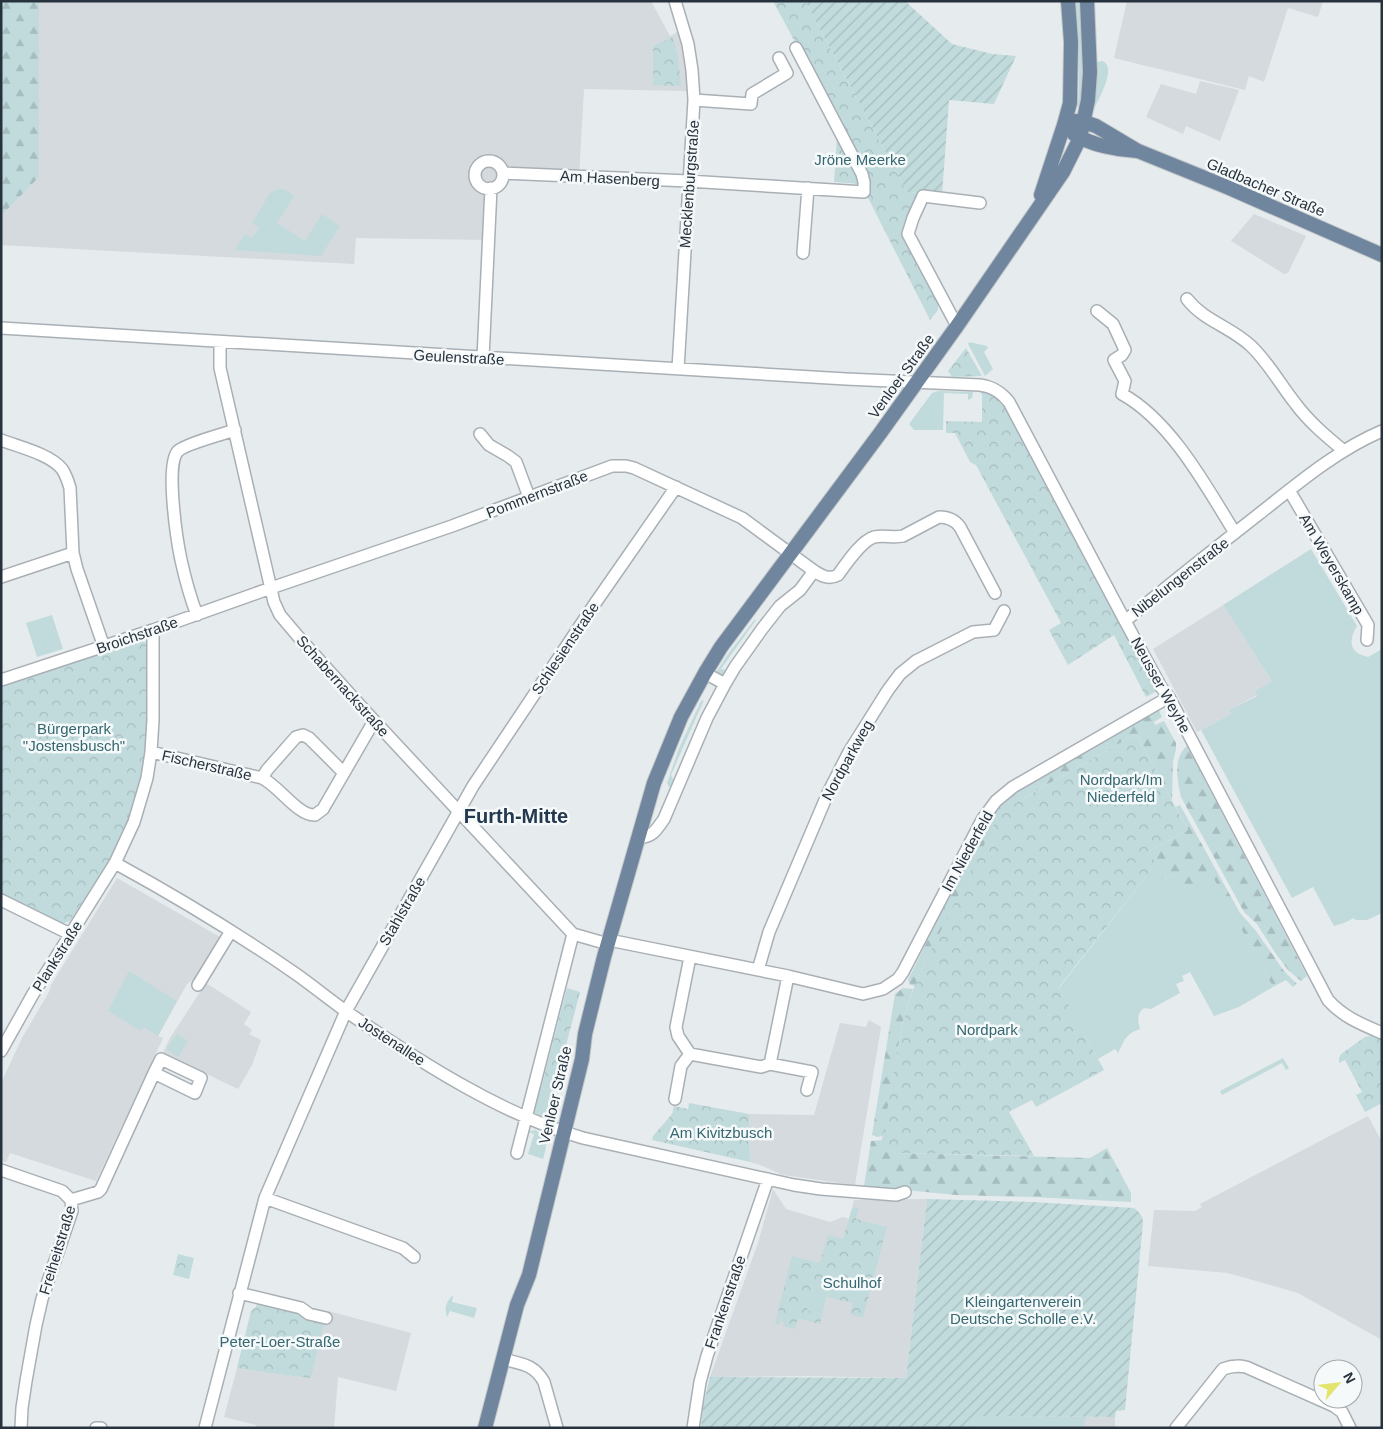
<svg xmlns="http://www.w3.org/2000/svg" width="1383" height="1429" font-family="Helvetica,sans-serif">
<style>
.built{fill:#d4dadd}
.grass{fill:#c1dbdc}
.forest{fill:url(#forest-firs)}
.park{fill:url(#park-crowns)}
.garden{fill:url(#garden-furrows)}
.lines{fill:none;stroke-linecap:round;stroke-linejoin:round}
.minor-casing{stroke:#a9b0b5;stroke-width:14}
.major-casing{stroke:#c2c6c9;stroke-width:16}
.minor{stroke:#fff;stroke-width:11}
.major{stroke:#6f869e;stroke-width:14}
.labels{text-anchor:middle;dominant-baseline:central;stroke-width:5;stroke-linejoin:round;paint-order:stroke}
.park-label{font-size:15px;fill:#346770;stroke:#f6f9fa}
.street-label{font-size:15px;fill:#26323d;stroke:#f6f9fa}
.district-label{font-size:20px;font-weight:bold;fill:#24384e;stroke:#f6f9fa}
</style>
<defs>
<pattern id="forest-firs" width="22" height="20" patternUnits="userSpaceOnUse" patternTransform="scale(1.25)"><rect width="22" height="20" fill="#c1dbdc"/><path d="M5 1l3.5 6h-7zM16 11l3.5 6h-7z" fill="#a6bcbe"/></pattern>
<pattern id="park-crowns" width="20" height="18" patternUnits="userSpaceOnUse" patternTransform="scale(1.25)"><rect width="20" height="18" fill="#c1dbdc"/><path d="M2 6a3 3 0 1 1 6 0M12 15a3 3 0 1 1 6 0" fill="none" stroke="#a6bcbe"/></pattern>
<pattern id="garden-furrows" width="10" height="10" patternUnits="userSpaceOnUse" patternTransform="scale(1.25)"><rect width="10" height="10" fill="#c1dbdc"/><path d="M-1 1l2-2M0 10L10 0M9 11l2-2" fill="none" stroke="#a6bcbe"/></pattern>
</defs>
<rect width="100%" height="100%" fill="#e6ebed"/>
<path class="built" d="M39 1H651L670 36 679 31 685 56 688 91 584 89 579 177 506 175 505 181 500 187 493 191 491 240 356 238 354 264 1 245V216L39 177Z
M1127 1H1323L1318 17 1288 8 1264 82 1249 76 1245 90 1114 58Z
M1200 81 1239 90 1220 141 1186 126 1183 134 1146 117 1161 84 1196 94Z
M1254 214 1306 236 1288 273 1284 274 1231 241Z
M1223 605 1272 681 1255 691 1257 695 1229 710 1231 714 1197 732 1153 649Z
M117 878 220 937 194 979 187 984 158 1036 163 1038 96 1181 10 1153 6 1162 1 1160V1083L22 1038 49 992 51 985Z
M206 983 251 1012 244 1024 252 1030 249 1034 261 1040 252 1065 238 1089 163 1053 170 1038Z
M869 1020 881 1027 855 1185 783 1175 760 1165 750 1162 749 1114 814 1115 840 1023 866 1027Z
M1368 1116 1382 1142V1340L1298 1293 1228 1273 1148 1266 1154 1210 1195 1211 1202 1207 1200 1204Z
M773 1189 786 1209 830 1222 843 1217 849 1219 854 1200 927 1199 906 1378 805 1376 710 1377 758 1243Z
M328 1311 411 1333 396 1391 338 1377 334 1428H256V1425L224 1417 237 1368 276 1374 311 1377Z
M975 1416 1115 1417V1428H973Z"/>
<path class="grass" d="M1075 1H1079L1086 42 1082 107H1078C1080 71 1079 37 1075 1Z
M1102 61C1118 66 1098 101 1093 111V104L1097 62Z
M281 189 286 190 294 196 277 223 305 241 322 214 340 226 321 256 235 250 245 234 252 238 259 228 252 223 270 193 275 190Z
M969 342 987 346 988 348 984 352 993 369 985 376 968 344Z
M938 391 973 392 972 398 968 400V394L944 393 943 430H914L909 424 932 393Z
M1311 549 1357 626C1348 641 1349 653 1368 657L1382 649V913L1367 920H1355L1354 918 1344 923 1334 926 1313 887 1292 898 1201 730 1231 714 1229 710 1257 696 1255 691 1272 681 1223 605Z
M52 615 63 649 37 657 26 623Z
M755 619 756 620 721 669 727 670 723 676H720L715 674 728 654Z
M704 700 671 775 675 784 672 788 669 787 667 783 679 748 701 701Z
M1156 864 1163 880 1173 875 1213 876 1273 987 1239 1007 1214 1016 1190 972 1182 976 1184 981 1176 984 1180 993 1151 1009 1144 1008C1136 1014 1138 1021 1140 1029 1125 1034 1125 1040 1118 1053L1115 1049 1098 1059 1059 988Z
M129 971 177 1001 158 1036 144 1027 141 1031 108 1011Z
M177 1034 188 1041 178 1057 166 1049Z
M1283 1058 1289 1068 1286 1070 1282 1063 1222 1095 1220 1091Z
M537 1087 554 1091C543 1106 554 1108 551 1121L533 1116 531 1111Z
M526 1129 532 1131 535 1130 545 1136 546 1148 543 1159 528 1154 534 1134 526 1131Z
M813 1286 828 1289 822 1315 807 1310Z
M453 1295 452 1302 477 1308 474 1318 450 1311 447 1317C444 1308 446 1302 453 1295Z
M975 1416 1086 1417 1083 1428H973Z"/>
<path class="forest" d="M1 1H39V177L1 216Z
M1158 708 1162 717 1154 722 1155 725 1164 721 1176 743V749L1173 762 1172 800 1136 734 1022 799 923 966 915 986 910 985 908 980 986 821 998 805 1017 789Z
M1187 746 1307 976 1301 981 1288 970 1276 954 1257 924 1244 912 1181 797C1177 781 1173 757 1187 746Z
M1180 805 1240 913 1256 931 1284 971 1297 984 1293 987 1286 980 1273 987 1213 877 1182 892 1173 875 1163 880 1149 851 1188 830 1176 807Z
M903 988 913 989 902 1025 883 1136 877 1137 872 1135 895 994Z
M882 1140V1145L895 1153 1090 1158 1107 1148 1131 1193V1202L1032 1197 956 1195 864 1186 871 1141Z"/>
<path class="park" d="M773 1H805L907 192 923 193 904 233 938 302V310L930 320 861 184 834 182 838 122Z
M673 37 678 57 681 86 653 85V46Z
M966 348 982 376 952 377 948 371Z
M981 392 995 395 1005 406 1157 691 1146 697 1114 635 1068 665 1049 630 1061 623 976 465 970 462 955 433H946V421L982 422V394H981Z
M140 640 145 642 148 647C148 717 150 779 118 844 104 871 87 896 70 921L59 925 1 896V684Z
M1136 734 1188 830 1149 851 1156 864 1059 987 1104 1070 1036 1107 1032 1100 1009 1112 1034 1156 895 1153 881 1145 902 1025 912 993 923 966 999 815 1022 799Z
M567 988 580 992 554 1091 541 1088Z
M1373 1035 1382 1039V1103L1365 1112 1356 1095 1362 1092 1345 1060 1339 1063V1058L1341 1054 1365 1037Z
M689 1103 749 1114 750 1162 652 1140 653 1136 672 1114 674 1106 688 1109Z
M855 1207 859 1208 856 1219 887 1227 863 1318 850 1314 853 1303 827 1297 828 1289 813 1286 807 1310 822 1315 820 1324 798 1318 795 1329 783 1326 784 1322 780 1321 779 1325 775 1324 792 1256 820 1263 828 1235 843 1239 852 1209Z
M178 1254 194 1258 189 1279 173 1275Z
M258 1301 325 1322 311 1378 276 1374 237 1368 251 1311 256 1307Z"/>
<path class="garden" d="M805 1H905L952 44 992 54 1016 56 994 104 949 100 942 195 907 192Z
M927 1199 1032 1202 1134 1208C1140 1213 1143 1216 1143 1223L1125 1410 1116 1411 1115 1417 975 1416 973 1428H701L703 1406 710 1377 906 1378Z"/>
<g class="lines">
<defs>
<path id="minor" d="M675 1 688 44 692 70 694 100 678 369
M694 100 751 104 752 94 787 73 779 58
M475 175a14 14 0 1 1 28 0a14 14 0 1 1-28 0Z
M503 173 688 181 864 192V182L862 174 796 48
M803 253 808 188
M1187 299C1205 322 1230 326 1251 346 1268 362 1280 384 1295 403 1309 422 1326 436 1344 451
M1097 311 1113 324 1125 350 1122 355 1114 360 1125 381 1122 394C1171 421 1206 486 1235 533
M957 326 908 234 913 218 923 196 980 203
M1 328 846 379 980 385C993 387 1001 392 1009 402L1125 621 1161 687 1169 697 1328 1000C1343 1017 1361 1024 1382 1033
M220 342V368L274 602 280 615 302 641 366 712 573 934 608 944
M483 358 491 188
M480 434 489 445 508 456 516 462 529 497
M1 440C19 447 50 454 62 469 66 475 68 481 70 488L73 553 77 569 104 647
M1289 490 1368 625 1367 640
M1 577 73 553
M197 615C190 597 185 578 181 560 177 541 165 464 178 451 185 444 223 434 235 430
M1125 621C1169 585 1214 549 1259 514 1297 484 1337 450 1382 431
M705 673 725 684 735 667 762 629 780 606 800 590 814 571
M1 680 153 630 271 588 452 526 612 466H626L634 468 742 518 814 571C822 576 829 580 838 575 846 564 861 541 874 537 884 535 893 538 903 536L939 517C948 517 955 520 960 527L995 593
M151 752 262 778C279 786 298 816 315 815L323 809 374 721
M262 778 267 770 296 737 303 735 309 738 344 773
M639 838C654 836 656 830 664 819L707 718 725 684
M115 863C177 897 237 933 296 974 313 986 330 1000 347 1012 417 1060 502 1115 583 1138L794 1185 821 1189 896 1195 905 1192
M1 900 70 934
M609 940 788 976 863 994 883 989 898 979 903 972 982 820 996 801 1013 787 1169 697
M690 957 676 1027 678 1036 690 1054 761 1067 770 1064 812 1072 807 1090
M758 970 769 932 828 793 849 752 888 690 900 674 916 661 973 632 994 630 1004 611
M198 985 231 931
M1 1051 33 994 115 863 134 822 147 778 151 752 153 720V630
M770 1064 788 976
M675 1099 681 1066 690 1054
M517 1153 573 934
M1 1170 62 1191 71 1200 72 1211 42 1299 36 1325 26 1381 22 1408 21 1428
M265 1198 403 1248 414 1257
M71 1200 98 1192 101 1189 154 1073 161 1059 201 1078 195 1093 154 1073
M239 1293 301 1308 309 1314 326 1318
M503 1359C521 1364 534 1364 544 1382L557 1428
M96 1428H101
M205 1428 265 1198 346 1011 473 786 596 602 676 487
M693 1428 700 1382 707 1356 768 1179
M1176 1428 1223 1369C1231 1366 1237 1365 1246 1367L1334 1406 1342 1412 1350 1428"/>
<path id="major" d="M1064 125 1075 121 1084 122 1096 126 1138 151 1227 187 1382 255
M1074 134C1091 145 1117 150 1137 151
M1041 195 1064 125 1070 103 1071 42 1068 1
M485 1428 517 1305 529 1275 582 1059 585 1034 604 957 654 783 681 717 705 673 721 647 881 432 957 326 1063 172 1080 138 1088 100 1090 72 1087 1"/>
</defs>
<use href="#minor" class="minor-casing"/>
<use href="#major" class="major-casing"/>
<use href="#minor" class="minor"/>
<use href="#major" class="major"/>
</g>
<g class="labels">
<g class="park-label">
<text x="860" y="159">Jröne Meerke</text>
<text x="74" y="728">Bürgerpark<tspan x="74" dy="17">"Jostensbusch"</tspan></text>
<text x="1121" y="779">Nordpark/Im<tspan x="1121" dy="17">Niederfeld</tspan></text>
<text x="987" y="1029">Nordpark</text>
<text x="721" y="1132">Am Kivitzbusch</text>
<text x="852" y="1282">Schulhof</text>
<text x="1023" y="1301">Kleingartenverein<tspan x="1023" dy="17">Deutsche Scholle e.V.</tspan></text>
<text x="280" y="1341">Peter-Loer-Straße</text>
</g>
<g class="street-label">
<text transform="translate(610 178) rotate(3)">Am Hasenberg</text>
<text transform="translate(689 184) rotate(-86)">Mecklenburgstraße</text>
<text transform="translate(1266 187) rotate(23)">Gladbacher Straße</text>
<text transform="translate(459 357) rotate(3)">Geulenstraße</text>
<text transform="translate(901 376) rotate(-54)">Venloer Straße</text>
<text transform="translate(537 494) rotate(-21)">Pommernstraße</text>
<text transform="translate(1332 564) rotate(60)">Am Weyerskamp</text>
<text transform="translate(1180 577) rotate(-38)">Nibelungenstraße</text>
<text transform="translate(137 635) rotate(-19)">Broichstraße</text>
<text transform="translate(565 648) rotate(-56)">Schlesienstraße</text>
<text transform="translate(1161 685) rotate(61)">Neusser Weyhe</text>
<text transform="translate(343 686) rotate(48)">Schabernackstraße</text>
<text transform="translate(847 760) rotate(-61)">Nordparkweg</text>
<text transform="translate(207 765) rotate(13)">Fischerstraße</text>
<text transform="translate(967 851) rotate(-61)">Im Niederfeld</text>
<text transform="translate(402 911) rotate(-60)">Stahlstraße</text>
<text transform="translate(57 956) rotate(-58)">Plankstraße</text>
<text transform="translate(392 1041) rotate(33)">Jostenallee</text>
<text transform="translate(555 1095) rotate(-77)">Venloer Straße</text>
<text transform="translate(57 1250) rotate(-73)">Freiheitstraße</text>
<text transform="translate(725 1302) rotate(-71)">Frankenstraße</text>
</g>
<g class="district-label">
<text x="516" y="816">Furth-Mitte</text>
</g>
</g>
<rect width="1383" height="1429" fill="none" stroke="#26323d" stroke-width="5"/>
<g transform="translate(1338 1384) rotate(62)"><circle r="24" fill="#f6f9fa" stroke="#a3a9ae"/>
<path d="M0-4L9 19L0 12L-9 19Z" fill="#e2e46d"/>
<text y="-8" font-size="14" font-weight="bold" text-anchor="middle" fill="#26323d">N</text>
</g>
</svg>
